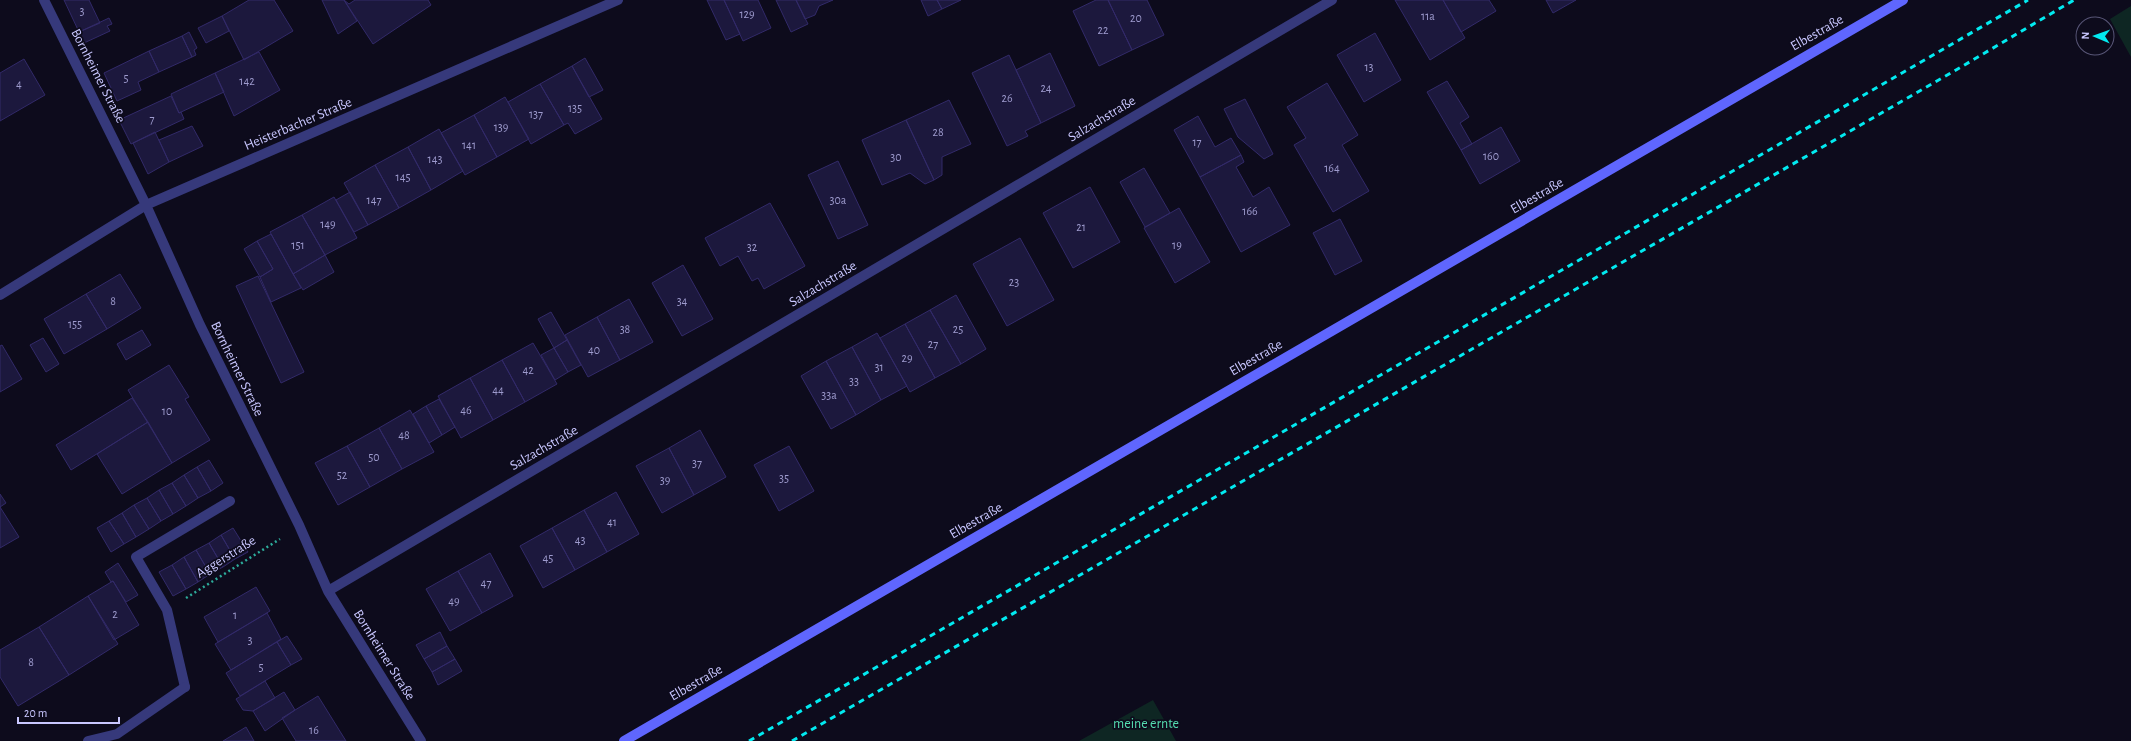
<svg xmlns="http://www.w3.org/2000/svg" width="2131" height="741" font-family="'Alegreya Sans',sans-serif">
<style>
.green{fill:#0e2623}
.building{fill:#1c183d;stroke:#322a69}
.lines{fill:none;stroke-linecap:round;stroke-linejoin:round}
.path{stroke:#2dac9b;stroke-width:2.5;stroke-dasharray:2 3;stroke-linecap:butt}
.service{stroke:#36397b;stroke-width:10}
.minor{stroke:#36397b;stroke-width:10}
.secondary{stroke:#5f66fe;stroke-width:10}
.rail{stroke:#02eaf0;stroke-width:3;stroke-dasharray:6 5;stroke-linecap:butt}
.labels{text-anchor:middle;dominant-baseline:central;stroke-width:3.5;stroke-linejoin:round;paint-order:stroke}
.number-label{font-size:12px;fill:#9e9bce}
.street-label{font-size:14px;fill:#c9c7ff;stroke:#0d0b1c}
.park-label{font-size:14px;fill:#55ddb1;stroke:#0d0b1c}
</style>
<rect width="100%" height="100%" fill="#0d0b1c"/>
<path class="green" d="M2131 6V57L2110 19Z
M1153 700 1176 741H1079Z"/>
<path class="building" d="M64 0H89L100 23 79 32Z
M249 0H274L293 31 244 60 222 16Z
M322 0H344L357 21 338 34Z
M344 0 349 4 355 0H428L431 5 373 44Z
M707 0H724L740 34 726 40Z
M724 0H758L771 28 743 41Z
M776 0H796L808 24 791 32Z
M796 0H833L819 6 815 15 805 19Z
M921 0H937L942 9 928 16Z
M937 0H961L942 9Z
M1096 0H1108L1132 50 1099 66 1073 11Z
M1108 0H1147L1164 35 1132 50Z
M1395 0H1443L1465 38 1430 60Z
M1443 0H1489L1496 11 1461 32Z
M1546 0H1576L1553 13Z
M222 16 229 31 206 43 198 28Z
M109 18 112 24 107 26 110 31 84 43 79 32Z
M189 32 197 48 194 50 196 55 192 57 182 36Z
M1375 33 1401 80 1364 102 1337 55Z
M182 36 192 57 159 72 149 51Z
M149 51 159 72 138 82 141 90 117 101 104 73Z
M259 52 280 90 234 116 215 73Z
M1050 53 1075 106 1041 123 1016 70Z
M1009 55 1041 123 1025 131 1028 136 1007 146 972 73Z
M585 58 603 90 589 97 572 66Z
M24 59 45 95 0 121V73Z
M572 66 602 119 575 134 568 123 564 125 540 84Z
M215 73 224 92 179 113 171 94Z
M1447 81 1469 117 1460 123 1472 144 1461 150 1427 92Z
M1327 83 1358 135 1342 145 1369 191 1333 212 1294 145 1306 138 1287 107Z
M540 84 564 125 531 144 508 102Z
M171 96 179 113 181 112 184 119 131 144 119 120Z
M505 97 529 139 497 157 474 115Z
M1245 99 1273 154 1264 159 1238 137 1224 109Z
M949 100 971 144 942 157V175L934 180 906 120Z
M474 115 497 157 465 175 441 133Z
M1198 116 1215 147 1231 138 1241 155 1200 177 1174 130Z
M906 120 934 180 925 184 910 173 882 185 862 140Z
M192 126 203 146 169 162 159 140Z
M1501 127 1520 161 1480 184 1461 150Z
M439 129 463 171 431 190 408 147Z
M155 132 169 162 148 174 133 143Z
M408 147 431 190 399 208 375 165Z
M1241 155 1244 162 1236 167 1253 197 1269 187 1290 225 1241 252 1200 177Z
M838 161 868 225 838 239 808 175Z
M375 165 399 208 368 225 344 183Z
M1144 168 1170 213 1145 227 1120 182Z
M1090 187 1120 242 1073 268 1043 213Z
M350 192 368 225 354 232 336 200Z
M334 197 357 238 325 255 302 215Z
M770 203 805 266 764 289 758 278 752 281 738 256 720 266 705 238Z
M1179 208 1210 262 1175 283 1144 228Z
M302 215 325 255 293 274 270 232Z
M1340 219 1362 261 1335 275 1313 233Z
M271 234 301 288 271 302 260 277 273 269 257 241Z
M1020 238 1054 300 1007 326 973 264Z
M257 241 273 269 260 277 244 249Z
M325 255 334 272 303 290 293 274Z
M683 265 713 319 682 336 652 283Z
M120 274 141 308 107 329 86 294Z
M258 276 304 372 281 383 236 286Z
M86 294 107 329 64 354 44 319Z
M956 295 986 349 961 364 930 310Z
M629 299 653 342 620 360 597 317Z
M930 310 961 364 935 378 905 324Z
M551 312 567 340 554 348 538 319Z
M597 317 620 360 588 377 565 335Z
M905 324 935 378 910 392 880 338Z
M142 330 151 345 126 360 117 344Z
M877 333 907 386 881 400 852 347Z
M43 338 59 364 46 372 30 345Z
M567 340 581 365 568 372 554 348Z
M533 343 557 384 525 402 502 360Z
M2 345 22 379 0 392V346Z
M852 347 881 400 856 415 826 361Z
M554 348 568 372 555 380 541 355Z
M502 360 525 402 493 420 470 378Z
M826 361 856 415 831 429 801 376Z
M169 365 189 397 185 399 210 440 172 463 128 390Z
M470 378 493 420 461 438 438 396Z
M132 398 148 422 71 470 56 445Z
M439 399 455 427 442 435 426 406Z
M426 406 442 435 429 443 413 414Z
M410 410 434 452 402 469 379 428Z
M148 422 172 463 122 494 97 454Z
M379 428 402 469 370 487 347 446Z
M700 430 726 477 694 495 669 448Z
M347 446 370 487 338 505 315 463Z
M789 446 814 491 779 511 754 465Z
M669 448 694 495 662 513 636 466Z
M209 460 223 483 211 491 197 467Z
M197 467 211 491 198 498 184 475Z
M184 475 198 498 186 506 172 483Z
M172 483 186 506 173 514 159 490Z
M159 490 173 514 161 521 147 498Z
M616 492 639 534 607 552 584 510Z
M0 494 6 503 0 507 19 537 0 548Z
M147 498 161 521 149 529 134 505Z
M134 505 149 529 136 537 122 513Z
M584 510 607 552 575 570 552 528Z
M122 513 136 537 124 544 109 521Z
M109 521 124 544 111 552 97 528Z
M233 528 248 552 235 559 221 535Z
M552 528 575 570 543 588 520 546Z
M221 535 235 559 223 567 209 543Z
M209 543 223 567 210 574 196 550Z
M196 550 210 574 198 582 184 557Z
M490 553 513 596 482 613 458 571Z
M184 557 198 582 186 589 172 565Z
M118 563 138 595 126 602 113 581 111 582 105 572Z
M172 565 186 589 173 596 159 572Z
M458 571 482 613 450 631 426 589Z
M113 581 139 625 114 640 88 596Z
M256 587 270 611 218 642 204 617Z
M88 596 118 644 69 675 39 627Z
M267 613 281 639 231 670 215 644Z
M39 627 69 675 18 706 0 677V650Z
M440 632 447 646 424 659 416 645Z
M287 636 302 659 291 665 277 642Z
M277 642 291 665 240 696 226 673Z
M447 646 455 659 432 672 424 659Z
M455 659 462 671 438 685 432 672Z
M265 681 275 698 253 711 243 710 236 699Z
M284 692 295 710 265 731 253 711Z
M318 696 346 741H296L282 718Z
M246 727 254 741H223Z"/>
<g class="lines">
<path class="path" d="M186 598 280 539"/>
<path class="service" d="M185 687 167 610 136 557 230 501"/>
<path class="minor" d="M44 0 146 205 200 325 299 525 328 591 421 741
M0 295 146 205 618 0
M328 591 1332 0
M88 741 117 734 185 687"/>
<path class="secondary" d="M624 741 1903 0"/>
<path class="rail" d="M749 741 2028 0
M792 741 1956 70 2074 0"/>
</g>
<g class="labels">
<g class="number-label">
<text x="82" y="11">3</text>
<text x="747" y="14">129</text>
<text x="1428" y="16">11a</text>
<text x="1136" y="18">20</text>
<text x="1103" y="30">22</text>
<text x="1369" y="67">13</text>
<text x="126" y="78">5</text>
<text x="247" y="81">142</text>
<text x="19" y="84">4</text>
<text x="1046" y="88">24</text>
<text x="1007" y="98">26</text>
<text x="575" y="108">135</text>
<text x="536" y="114">137</text>
<text x="152" y="119">7</text>
<text x="501" y="127">139</text>
<text x="938" y="132">28</text>
<text x="1197" y="142">17</text>
<text x="469" y="145">141</text>
<text x="1491" y="156">160</text>
<text x="896" y="157">30</text>
<text x="435" y="159">143</text>
<text x="1332" y="168">164</text>
<text x="403" y="177">145</text>
<text x="374" y="200">147</text>
<text x="838" y="200">30a</text>
<text x="1250" y="211">166</text>
<text x="328" y="224">149</text>
<text x="1081" y="227">21</text>
<text x="298" y="245">151</text>
<text x="1177" y="245">19</text>
<text x="752" y="247">32</text>
<text x="1014" y="282">23</text>
<text x="113" y="301">8</text>
<text x="682" y="301">34</text>
<text x="75" y="324">155</text>
<text x="625" y="329">38</text>
<text x="958" y="329">25</text>
<text x="933" y="344">27</text>
<text x="594" y="350">40</text>
<text x="907" y="358">29</text>
<text x="879" y="367">31</text>
<text x="528" y="370">42</text>
<text x="854" y="381">33</text>
<text x="498" y="390">44</text>
<text x="829" y="395">33a</text>
<text x="466" y="410">46</text>
<text x="167" y="411">10</text>
<text x="404" y="435">48</text>
<text x="374" y="457">50</text>
<text x="697" y="463">37</text>
<text x="342" y="475">52</text>
<text x="784" y="478">35</text>
<text x="665" y="480">39</text>
<text x="612" y="522">41</text>
<text x="580" y="540">43</text>
<text x="548" y="558">45</text>
<text x="486" y="583">47</text>
<text x="454" y="601">49</text>
<text x="115" y="614">2</text>
<text x="235" y="615">1</text>
<text x="250" y="640">3</text>
<text x="31" y="662">8</text>
<text x="261" y="667">5</text>
<text x="314" y="730">16</text>
</g>
<g class="street-label">
<text transform="translate(1817 33) rotate(-30)">Elbestraße</text>
<text transform="translate(98 76) rotate(63)">Bornheimer Straße</text>
<text transform="translate(1102 119) rotate(-31)">Salzachstraße</text>
<text transform="translate(298 124) rotate(-23)">Heisterbacher Straße</text>
<text transform="translate(1537 196) rotate(-30)">Elbestraße</text>
<text transform="translate(823 284) rotate(-31)">Salzachstraße</text>
<text transform="translate(1256 358) rotate(-30)">Elbestraße</text>
<text transform="translate(237 369) rotate(64)">Bornheimer Straße</text>
<text transform="translate(544 448) rotate(-30)">Salzachstraße</text>
<text transform="translate(976 521) rotate(-30)">Elbestraße</text>
<text transform="translate(226 557) rotate(-32)">Aggerstraße</text>
<text transform="translate(384 655) rotate(58)">Bornheimer Straße</text>
<text transform="translate(696 683) rotate(-30)">Elbestraße</text>
</g>
<g class="park-label">
<text x="1146" y="724">meine ernte</text>
</g>
</g>
<g transform="translate(2095 36) rotate(272)"><circle r="19" fill="#0d0b1c" stroke="#585677"/>
<path d="M0-3L7 15L0 10L-7 15Z" fill="#02eaf0"/>
<text y="-6" font-size="11" font-weight="bold" text-anchor="middle" fill="#c9c7ff">N</text>
</g>
<path d="M18 717v6h101v-6" fill="none" stroke="#c9c7ff" stroke-width="2"/>
<text x="24" y="717" font-size="12" fill="#c9c7ff" stroke="#0d0b1c" stroke-width="3" paint-order="stroke">20 m</text>
</svg>
